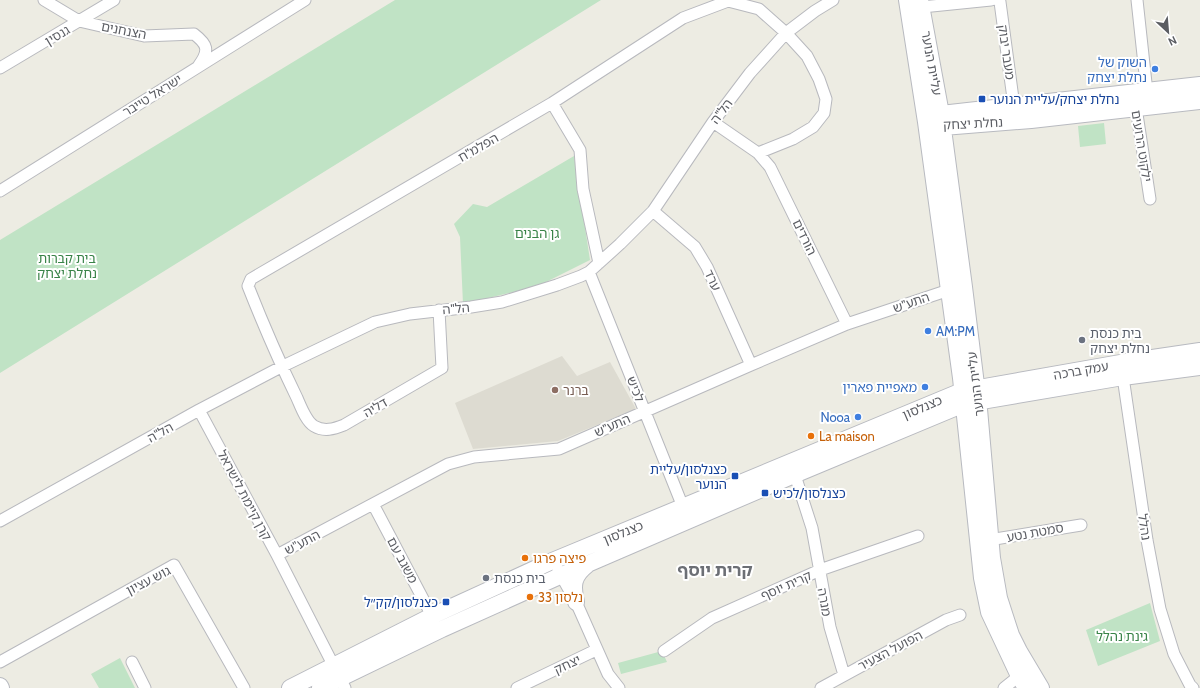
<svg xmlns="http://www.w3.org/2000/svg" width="1200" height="688" font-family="Cabin,'Noto Sans Hebrew',sans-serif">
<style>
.education{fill:#dddbd1}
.green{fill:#c0e3c5}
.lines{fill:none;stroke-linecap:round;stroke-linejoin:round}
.street-casing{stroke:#b8b9be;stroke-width:13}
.secondary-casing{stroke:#b8bac0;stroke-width:18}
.street{stroke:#fff;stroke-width:11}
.secondary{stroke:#fff;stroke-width:16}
.shop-dot{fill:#3f7fe0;stroke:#fff;stroke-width:1.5}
.transit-dot{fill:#1a4fb4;stroke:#fff;stroke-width:1.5}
.worship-dot{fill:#6b7280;stroke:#fff;stroke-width:1.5}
.education-dot{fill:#8d6e63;stroke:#fff;stroke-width:1.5}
.food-dot{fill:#e8710a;stroke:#fff;stroke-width:1.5}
.labels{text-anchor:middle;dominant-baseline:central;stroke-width:4;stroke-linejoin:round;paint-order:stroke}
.street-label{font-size:13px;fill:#5b5d63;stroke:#fff}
.shop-label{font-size:13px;fill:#366cbe;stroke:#fff;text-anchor:end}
.transit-label{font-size:13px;fill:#164399;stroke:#fff;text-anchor:start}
.park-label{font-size:13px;fill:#398348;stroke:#fff}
.worship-label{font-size:13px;fill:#5b616d;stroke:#fff;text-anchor:start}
.education-label{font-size:13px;fill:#785e54;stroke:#fff;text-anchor:start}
.food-label{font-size:13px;fill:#c56008;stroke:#fff;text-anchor:start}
.district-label{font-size:17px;font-weight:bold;fill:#6c6f75;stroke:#fff}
</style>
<rect width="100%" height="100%" fill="#edece3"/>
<path class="education" d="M562 356 577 376 610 362 636 409 558 441 473 449 455 403Z"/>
<path class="green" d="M395 0H601L0 373V240Z
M1104 123 1106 144 1080 147 1078 126Z
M574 156 590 260 538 286 463 304 460 237 454 224 473 204 487 207Z
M1150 603 1160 641 1098 666 1086 630Z
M662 651 667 662 621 674 618 663Z
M120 658 135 688H99L91 674Z"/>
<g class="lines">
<defs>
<path id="street" d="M44 0 79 21 144 36 194 34C207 44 210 50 199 65
M997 0 1000 2 1014 106
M1137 0 1147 92
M922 7 991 0
M0 68 114 0
M1135 101 1150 199
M552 103 580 150 583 189 599 263
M758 153 770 167 847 324
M0 191 305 0
M653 211 695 247 707 267 751 365
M589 272 683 507
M439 310 442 368 344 425C334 429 324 432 314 426 306 421 301 407 297 398 279 361 263 324 248 286L251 279 552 103 683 18 728 1 759 9 786 33 807 56 819 79 826 99 824 113 813 127 793 139 758 153 713 122
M1124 370 1123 377 1147 540 1160 609 1174 654 1190 685 1193 688
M199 410 277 555 345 688
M793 469 812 528 830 627 844 675
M373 504 432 616
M0 521 199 410 281 367 375 322 410 314 471 307 502 302 557 285 581 276 589 272 620 244 653 211 713 122 750 73 786 33 815 11 833 0
M989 540 1081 525
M277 555 448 464 474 457 559 449 751 365 847 324 949 290
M558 570 576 602 608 674 619 688
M664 651 712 618 820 570 918 536
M0 662 174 565 244 688
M132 662 145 688
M517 688 596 650
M821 688 946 620 960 615
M1004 688 1019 676"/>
<path id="secondary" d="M907 0 926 122 961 378 982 578 989 612 1019 676 1026 688
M920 0 941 114 964 287 979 409 992 558 999 598 1011 635 1019 651 1041 688
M932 119 941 114 1200 85
M933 124 943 127 1031 120 1200 101
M576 602C572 585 573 576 587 565
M0 686 1 688
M290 688 432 616 550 562 962 391 1132 361 1200 351
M320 688 442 629 562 575 794 475 964 404 1123 377 1200 367"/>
</defs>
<use href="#street" class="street-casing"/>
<use href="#secondary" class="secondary-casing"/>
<use href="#street" class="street"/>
<use href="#secondary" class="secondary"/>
</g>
<g class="shop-dot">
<circle cx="1155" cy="69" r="4"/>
<circle cx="928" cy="331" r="4"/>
<circle cx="925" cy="387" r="4"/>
<circle cx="858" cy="417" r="4"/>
</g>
<g class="transit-dot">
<rect x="978" y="95" width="8" height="8" rx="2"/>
<rect x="731" y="472" width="8" height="8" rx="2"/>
<rect x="761" y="489" width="8" height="8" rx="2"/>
<rect x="442" y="598" width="8" height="8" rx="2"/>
</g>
<g class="worship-dot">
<circle cx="1082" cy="340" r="4"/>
<circle cx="486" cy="578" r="4"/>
</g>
<circle class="education-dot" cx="555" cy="390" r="4"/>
<g class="food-dot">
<circle cx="811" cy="436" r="4"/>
<circle cx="525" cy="558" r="4"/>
<circle cx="530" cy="597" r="4"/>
</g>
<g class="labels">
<g class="street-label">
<text transform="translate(124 30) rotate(11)">הצנחנים</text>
<text transform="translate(57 35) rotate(-31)">גנסין</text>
<text transform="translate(1007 52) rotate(82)">מעבר יבוק</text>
<text transform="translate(932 63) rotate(80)">עליית הנוער</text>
<text transform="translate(152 95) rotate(-32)">ישראל טייבר</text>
<text transform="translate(721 111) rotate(-53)">הל"ה</text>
<text transform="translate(973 123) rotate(-3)">נחלת יצחק</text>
<text transform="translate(1142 146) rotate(81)">ילקוט הרועים</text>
<text transform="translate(478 147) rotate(-30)">הפלמ"ח</text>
<text transform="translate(805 237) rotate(64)">הורדים</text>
<text transform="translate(713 280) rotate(65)">ערד</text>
<text transform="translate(911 302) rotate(-19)">התע"ש</text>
<text transform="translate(456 308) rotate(-5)">הל"ה</text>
<text transform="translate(1081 370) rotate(-10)">עמק ברכה</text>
<text transform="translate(975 384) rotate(-97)">עליית הנוער</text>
<text transform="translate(636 389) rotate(68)">לכיש</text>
<text transform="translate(375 407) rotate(-30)">דליה</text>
<text transform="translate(922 407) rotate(-23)">כצנלסון</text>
<text transform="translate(612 425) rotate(-24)">התע"ש</text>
<text transform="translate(160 432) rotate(-29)">הל"ה</text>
<text transform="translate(245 495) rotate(62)">קרן קיימת לישראל</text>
<text transform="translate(1145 527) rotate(81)">נהלל</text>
<text transform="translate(623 532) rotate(-22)">כצנלסון</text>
<text transform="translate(1035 532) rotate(-10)">סמטת נטע</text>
<text transform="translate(302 542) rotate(-28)">התע"ש</text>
<text transform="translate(403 560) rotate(62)">משגב עם</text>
<text transform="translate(148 580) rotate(-27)">גוש עציון</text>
<text transform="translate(786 585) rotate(-24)">קרית יוסף</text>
<text transform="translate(825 602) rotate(80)">מנרה</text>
<text transform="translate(890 650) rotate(-28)">הפועל הצעיר</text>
<text transform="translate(567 664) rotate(-25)">יצחק</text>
</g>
<g class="shop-label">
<text x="1147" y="62">השוק של<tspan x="1147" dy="15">נחלת יצחק</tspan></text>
<text x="936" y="331" text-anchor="start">AM:PM</text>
<text x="917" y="387">מאפיית פארין</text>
<text x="850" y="417">Nooa</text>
</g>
<g class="transit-label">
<text x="990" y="99">נחלת יצחק/עליית הנוער</text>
<text x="727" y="469" text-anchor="end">כצנלסון/עליית<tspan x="727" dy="15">הנוער</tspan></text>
<text x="773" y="493">כצנלסון/לכיש</text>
<text x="438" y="602" text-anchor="end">כצנלסון/קק״ל</text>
</g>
<g class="park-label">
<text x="537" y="233">גן הבנים</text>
<text x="67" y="258">בית קברות<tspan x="67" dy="15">נחלת יצחק</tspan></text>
<text x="1122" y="636">גינת נהלל</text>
</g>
<g class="worship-label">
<text x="1090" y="333">בית כנסת<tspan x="1090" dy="15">נחלת יצחק</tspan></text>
<text x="494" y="578">בית כנסת</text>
</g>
<g class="education-label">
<text x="563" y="390">ברנר</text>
</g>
<g class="food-label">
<text x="819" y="436">La maison</text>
<text x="533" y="558">פיצה פרגו</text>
<text x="538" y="597">נלסון 33</text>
</g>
<g class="district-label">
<text x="715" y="570">קרית יוסף</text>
</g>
</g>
<g transform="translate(1168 32) rotate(154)" stroke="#ffffff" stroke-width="3" paint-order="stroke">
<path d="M0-3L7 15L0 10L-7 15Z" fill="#5b5d63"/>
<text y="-6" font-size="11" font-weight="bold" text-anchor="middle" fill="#5b5d63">N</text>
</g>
</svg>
